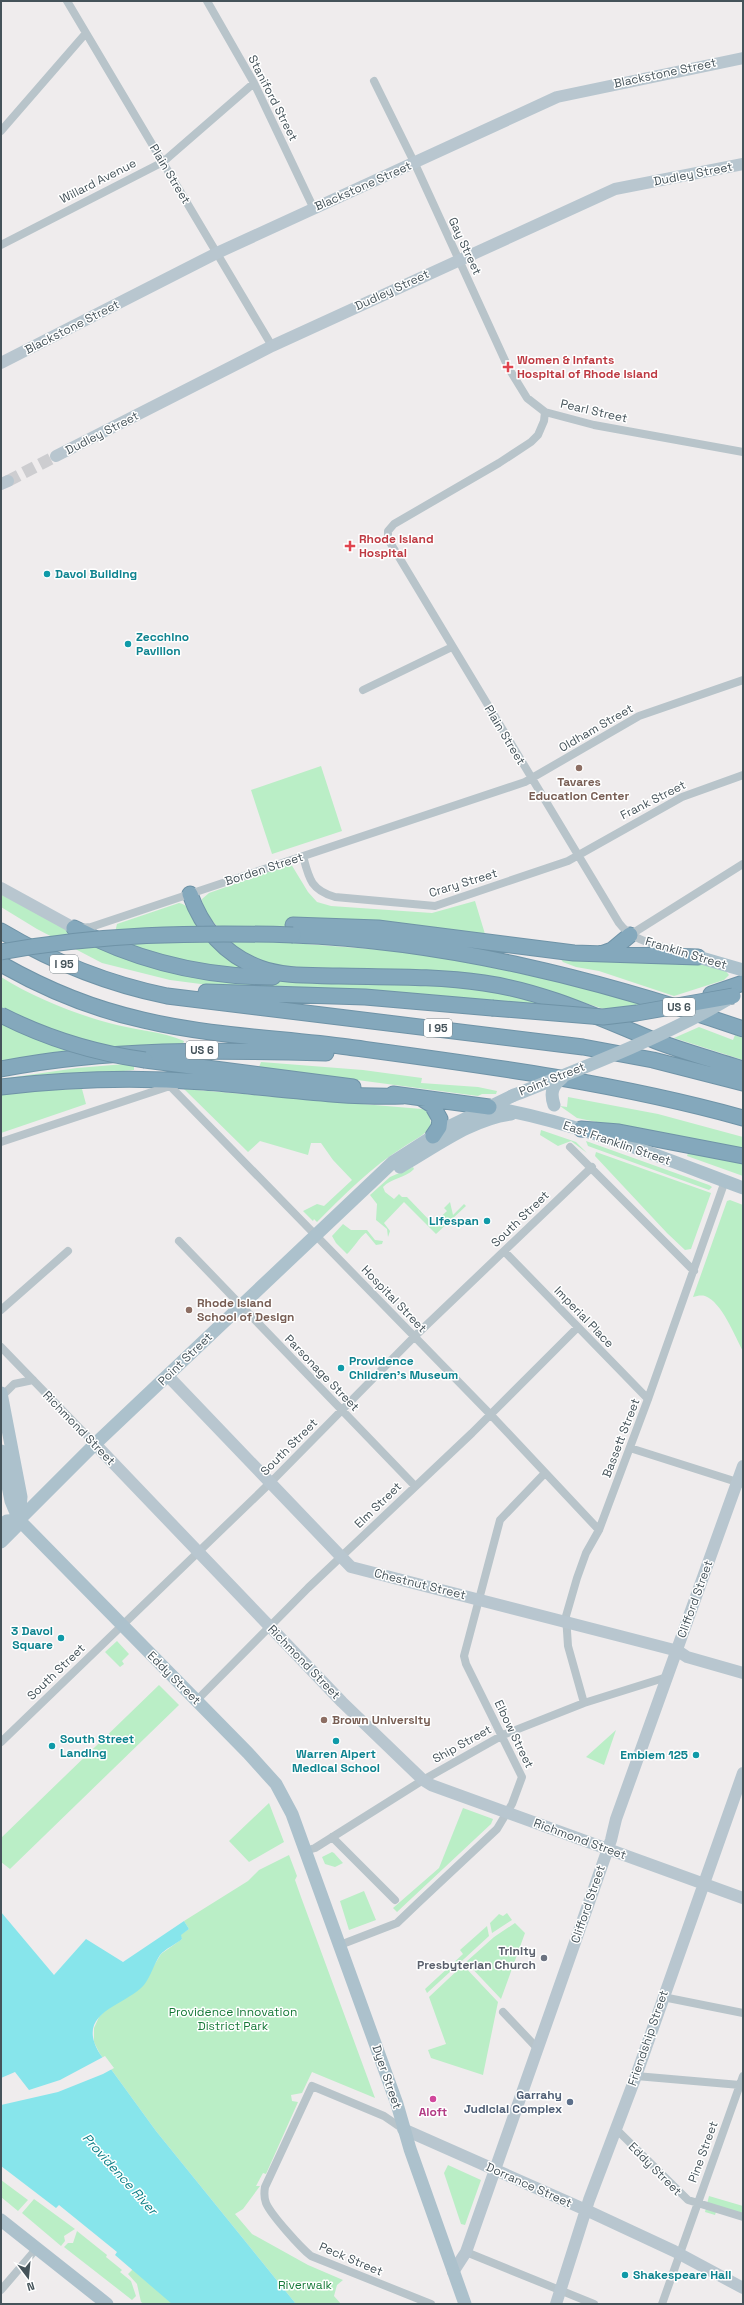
<svg xmlns="http://www.w3.org/2000/svg" width="744" height="2305" font-family="'Space Grotesk',sans-serif">
<style>
.green{fill:#baeec6}
.water{fill:#87e5eb}
.pier{fill:#efeced}
.lines{fill:none;stroke-linecap:round;stroke-linejoin:round}
.secondary-tunnel{stroke:#cdcdd0;stroke-width:12;stroke-dasharray:12 6;stroke-linecap:butt}
.highway-casing{stroke:#6f93a7;stroke-width:17}
.street{stroke:#b8c4ca;stroke-width:8}
.secondary{stroke:#b8c6cf;stroke-width:12}
.primary{stroke:#acc1cc;stroke-width:13}
.highway{stroke:#84a8bc;stroke-width:15}
.highway-bridge-casing{stroke:#6f93a7;stroke-width:17;stroke-linecap:butt}
.primary-bridge{stroke:#acc1cc;stroke-width:13}
.highway-bridge{stroke:#84a8bc;stroke-width:15}
.health-dot{fill:#e0444e;stroke:#fff;stroke-width:1.5}
.culture-dot{fill:#0f9aa8;stroke:#fff;stroke-width:1.5}
.education-dot{fill:#8d6e63;stroke:#fff;stroke-width:1.5}
.worship-dot{fill:#6b7280;stroke:#fff;stroke-width:1.5}
.hotel-dot{fill:#d1479c;stroke:#fff;stroke-width:1.5}
.service-dot{fill:#5c6f8a;stroke:#fff;stroke-width:1.5}
.labels{text-anchor:middle;dominant-baseline:central;stroke-width:3;stroke-linejoin:round;paint-order:stroke}
.shield{fill:#fff;stroke:#7d878c;stroke-width:1}
.shield-label{font-size:11px;font-weight:bold;fill:#45535a}
.street-label{font-size:12px;fill:#45535a;stroke:#fff}
.health-label{font-size:12px;font-weight:bold;fill:#be3a42;stroke:#fff;text-anchor:start}
.culture-label{font-size:12px;font-weight:bold;fill:#0d838f;stroke:#fff;text-anchor:start}
.education-label{font-size:12px;font-weight:bold;fill:#785e54;stroke:#fff;text-anchor:start}
.worship-label{font-size:12px;font-weight:bold;fill:#5b616d;stroke:#fff;text-anchor:end}
.park-label{font-size:12px;fill:#177a39;stroke:#fff}
.service-label{font-size:12px;font-weight:bold;fill:#4e5e75;stroke:#fff;text-anchor:end}
.hotel-label{font-size:12px;font-weight:bold;fill:#b23c85;stroke:#fff}
.water-label{font-size:13px;font-style:italic;fill:#0e8087;stroke:#fff}
</style>
<rect width="100%" height="100%" fill="#efeced"/>
<path class="green" d="M321 766 342 831 272 854 251 790Z
M291 864 308 892 317 902 331 906 432 913 475 901 485 934 294 918 293 943C327 946 362 948 396 951 479 960 564 979 644 1005L607 1010 535 987 470 974 276 966 252 959 235 947 203 910 202 899 209 893Z
M1 894 80 937 269 981 463 985 556 1005 216 986 170 980 102 963 37 929 1 907Z
M179 903C191 905 192 919 198 927 210 943 227 955 243 967 217 977 141 949 113 941L117 924Z
M559 957 652 961 699 964 724 969 729 975 724 980 674 996 599 971 576 967 563 962Z
M1 977C33 997 72 1013 109 1023 132 1030 163 1031 184 1041L183 1044C121 1046 62 1052 1 1062Z
M699 1027 733 1040 735 1035 743 1038V1060L674 1038Z
M261 1062 363 1070 422 1078 421 1083 478 1087 497 1091 496 1094H482L478 1096 259 1067Z
M125 1064 134 1065V1070L1 1082V1079L77 1068Z
M82 1089 86 1104 1 1133V1094L45 1090Z
M184 1089 422 1109 429 1112 431 1125C426 1135 414 1140 405 1146 371 1167 345 1194 317 1222L314 1219 313 1221 303 1211 317 1204 324 1206 352 1180 333 1160 321 1143H311L308 1155 260 1141 248 1152Z
M568 1097 658 1114 743 1137V1152L577 1118 560 1106 567 1107Z
M541 1130 576 1142 587 1153 571 1141 558 1146 540 1135Z
M586 1141 709 1185 712 1187 709 1190 588 1146Z
M596 1152 711 1193 691 1249 685 1250 667 1233 595 1156Z
M688 1153 743 1164V1176L687 1156Z
M413 1167 414 1169C406 1178 391 1178 383 1187L385 1192 394 1199 399 1194 402 1197H407L433 1224 447 1211 444 1208 450 1202 453 1215 464 1204 466 1206 436 1234 404 1202 384 1223 390 1231 388 1237 387 1229 376 1220 377 1204 370 1195 390 1177Z
M730 1200 743 1205V1351C735 1337 722 1302 705 1296 701 1295 697 1296 693 1297L727 1201Z
M343 1224 351 1230H367L375 1240 383 1241 382 1244 376 1245 366 1233C362 1234 353 1249 347 1254L336 1243 332 1236Z
M117 1641 129 1654 122 1661 124 1664 120 1667 105 1652Z
M159 1685 179 1705 10 1869 1 1862V1838Z
M616 1730 604 1765 586 1757Z
M269 1803 284 1842 249 1862 229 1841Z
M463 1808 493 1819 491 1824 397 1912 393 1908 439 1868Z
M332 1852 334 1853 343 1863 335 1867 325 1864 322 1857Z
M289 1855 297 1876 295 1880 301 1897 375 2098 312 2072 302 2093 291 2095 292 2101 298 2102 266 2174 263 2173 256 2186H260L243 2209 235 2214 252 2234 308 2265 343 2280 337 2285 334 2296 341 2304H296L156 2131 100 2054 94 2042V2028L99 2017 109 2007 141 1987 161 1954 182 1939 180 1935 189 1929 184 1921 248 1881 259 1870Z
M364 1891 376 1920 349 1930 340 1901Z
M507 1913 512 1920 492 1933 490 1923 499 1914 503 1916Z
M515 1923 525 1933 501 1999 466 1962 494 1937Z
M487 1926 489 1936 427 1993 425 1989 463 1954 460 1950Z
M463 1965 498 2002 483 2075 431 2058 428 2050 446 2044 429 1997Z
M448 2165 481 2180 465 2225 461 2224 444 2173Z
M1 2180 28 2200 18 2211 1 2197Z
M709 2196 743 2206V2220L716 2212 715 2215 705 2212Z
M34 2199 75 2229 64 2236 65 2241 61 2246 22 2213Z
M77 2231 107 2255 106 2257 122 2270 120 2272 131 2281 136 2296 132 2300 64 2247 68 2243H73Z
M133 2269 177 2304H144L141 2302 137 2284 128 2274Z"/>
<path class="water" d="M1 1912 54 1975 86 1939 123 1962 184 1921 189 1929 181 1935 182 1939C176 1944 165 1949 160 1955 154 1964 151 1976 144 1985 124 2007 74 2012 100 2054L156 2131 296 2304H172L115 2255 117 2252 59 2205 56 2208 1 2166Z"/>
<path class="pier" d="M105 2056 114 2068 103 2074 58 2092 1 2105V2078L15 2072 29 2090 60 2080Z"/>
<g class="lines">
<path class="secondary-tunnel" d="M8 481 56 456"/>
<defs>
<path id="highway" d="M190 894C202 928 225 955 260 968 284 977 314 975 339 976 387 977 436 976 484 983 546 992 599 1018 656 1041 685 1052 714 1060 743 1069
M293 925 378 928 574 953 698 957
M74 928C137 961 202 977 273 977
M1 931C53 962 108 984 167 996L583 1047 653 1060 743 1083
M293 935C447 941 598 979 743 1029
M601 954 612 950 630 935
M1 964C45 989 93 1009 143 1020 210 1036 280 1038 348 1047 481 1065 613 1082 743 1118
M206 992 365 997 492 1008
M711 994 743 983
M145 1060 353 1087
M1 1069C109 1048 217 1050 326 1053
M1 1087C68 1079 136 1077 204 1082 270 1087 336 1098 403 1096
M393 1094 489 1107
M421 1098 432 1105 440 1119 439 1127 433 1136
M581 1129 619 1132 743 1156"/>
</defs>
<use href="#highway" class="highway-casing"/>
<path class="street" d="M67 1 272 346
M207 1 254 83 314 209
M374 81 415 164 508 367 527 398 545 412 594 425 743 452
M1 131 86 33
M1 245 163 162 254 83
M545 412 544 421 538 435 531 442 499 463 394 524 388 531V539L619 923C633 942 659 945 680 952
M363 690 452 647
M303 856C309 879 311 890 335 897L435 906 568 861 682 797 743 775
M79 928 91 927 525 782 639 716 743 680
M630 935 743 864
M1 1142 170 1086 490 1414 599 1530
M570 1147 694 1271
M179 1241 415 1486
M504 1251 648 1399
M1 1310 68 1251
M1 1347 95 1444
M2 1396 14 1384 33 1380
M630 1448 743 1484
M197 1700 308 1588 472 1433 577 1328
M584 1703 568 1646 566 1616 577 1578 586 1553 599 1530 648 1399 725 1181
M1 1742 271 1482 414 1337 592 1167
M332 1837 395 1900
M305 1851 315 1848 423 1780 503 1735 584 1703 667 1677
M340 1945 397 1923 419 1902 497 1829 512 1804 522 1777 466 1664 464 1656 500 1520 545 1473
M663 1997 743 2013
M503 2012 538 2049
M636 2076 740 2085
M403 2129 384 2116 312 2086 265 2187C264 2193 264 2198 266 2203 271 2215 301 2248 311 2256L431 2304
M616 2129 688 2200 743 2217
M466 2252 594 2304
M1 2290 37 2248
M662 2304 743 2076"/>
<path class="secondary" d="M1 363 217 253 557 97 743 58
M56 456 272 346 615 189 743 164
M1 484 8 481
M1 888 74 928
M168 1376 351 1567 620 1636 678 1651 687 1657 743 1673
M95 1444 342 1702 423 1780 431 1785 743 1898
M403 2129 586 2210 674 2251 743 2288
M453 2272 466 2252 611 1840 616 1819 743 1466
M556 2304 589 2200 636 2076 743 1773"/>
<path class="primary" d="M698 957 743 970
M489 1107C577 1122 660 1157 743 1188
M400 1167C434 1148 471 1119 511 1114
M1 1393 21 1497 19 1520
M1 1451 11 1501 19 1520 248 1753 276 1784 292 1814 397 2104 410 2149 465 2304
M1 1525 7 1521 19 1520
M1 1542 15 1528 19 1520 95 1444 393 1162 446 1128 512 1096
M1 2220 107 2304"/>
<use href="#highway" class="highway"/>
<defs>
<path id="highway-bridge" d="M1 952C97 934 195 932 293 935
M492 1008 603 1017 637 1013 733 996
M1 1015C46 1038 95 1053 145 1060"/>
</defs>
<use href="#highway-bridge" class="highway-bridge-casing"/>
<path class="primary-bridge" d="M512 1096C583 1068 664 1037 730 998
M554 1105C550 1093 552 1086 562 1078"/>
<use href="#highway-bridge" class="highway-bridge"/>
</g>
<g class="health-dot">
<path d="M506 361h4v4h4v4h-4v4h-4v-4h-4v-4h4z"/>
<path d="M348 540h4v4h4v4h-4v4h-4v-4h-4v-4h4z"/>
</g>
<g class="culture-dot">
<circle cx="47" cy="574" r="4"/>
<circle cx="128" cy="644" r="4"/>
<circle cx="487" cy="1221" r="4"/>
<circle cx="341" cy="1368" r="4"/>
<circle cx="61" cy="1638" r="4"/>
<circle cx="336" cy="1741" r="4"/>
<circle cx="52" cy="1746" r="4"/>
<circle cx="696" cy="1755" r="4"/>
<circle cx="625" cy="2275" r="4"/>
</g>
<g class="education-dot">
<circle cx="579" cy="768" r="4"/>
<circle cx="189" cy="1310" r="4"/>
<circle cx="324" cy="1720" r="4"/>
</g>
<circle class="worship-dot" cx="544" cy="1958" r="4"/>
<circle class="hotel-dot" cx="433" cy="2099" r="4"/>
<circle class="service-dot" cx="570" cy="2102" r="4"/>
<g class="labels">
<g class="shield">
<rect x="50" y="955" width="28" height="18" rx="3"/>
<rect x="663" y="998" width="32" height="18" rx="3"/>
<rect x="424" y="1019" width="28" height="18" rx="3"/>
<rect x="186" y="1041" width="32" height="18" rx="3"/>
</g>
<g class="shield-label">
<text x="64" y="964">I 95</text>
<text x="679" y="1007">US 6</text>
<text x="438" y="1028">I 95</text>
<text x="202" y="1050">US 6</text>
</g>
<g class="street-label">
<text transform="translate(665 73) rotate(-12)">Blackstone Street</text>
<text transform="translate(273 98) rotate(63)">Staniford Street</text>
<text transform="translate(170 174) rotate(59)">Plain Street</text>
<text transform="translate(693 174) rotate(-11)">Dudley Street</text>
<text transform="translate(98 181) rotate(-27)">Willard Avenue</text>
<text transform="translate(363 186) rotate(-24)">Blackstone Street</text>
<text transform="translate(465 246) rotate(65)">Gay Street</text>
<text transform="translate(392 290) rotate(-25)">Dudley Street</text>
<text transform="translate(72 327) rotate(-27)">Blackstone Street</text>
<text transform="translate(594 411) rotate(13)">Pearl Street</text>
<text transform="translate(102 433) rotate(-27)">Dudley Street</text>
<text transform="translate(596 728) rotate(-30)">Oldham Street</text>
<text transform="translate(505 735) rotate(59)">Plain Street</text>
<text transform="translate(653 800) rotate(-27)">Frank Street</text>
<text transform="translate(264 869) rotate(-18)">Borden Street</text>
<text transform="translate(463 883) rotate(-17)">Crary Street</text>
<text transform="translate(686 953) rotate(17)">Franklin Street</text>
<text transform="translate(552 1079) rotate(-22)">Point Street</text>
<text transform="translate(617 1143) rotate(19)">East Franklin Street</text>
<text transform="translate(520 1219) rotate(-44)">South Street</text>
<text transform="translate(394 1299) rotate(46)">Hospital Street</text>
<text transform="translate(584 1317) rotate(46)">Imperial Place</text>
<text transform="translate(185 1359) rotate(-44)">Point Street</text>
<text transform="translate(322 1373) rotate(46)">Parsonage Street</text>
<text transform="translate(79 1428) rotate(46)">Richmond Street</text>
<text transform="translate(621 1438) rotate(-69)">Bassett Street</text>
<text transform="translate(289 1447) rotate(-45)">South Street</text>
<text transform="translate(378 1505) rotate(-44)">Elm Street</text>
<text transform="translate(420 1584) rotate(14)">Chestnut Street</text>
<text transform="translate(695 1599) rotate(-70)">Clifford Street</text>
<text transform="translate(304 1662) rotate(46)">Richmond Street</text>
<text transform="translate(56 1672) rotate(-44)">South Street</text>
<text transform="translate(174 1678) rotate(45)">Eddy Street</text>
<text transform="translate(514 1734) rotate(64)">Elbow Street</text>
<text transform="translate(462 1744) rotate(-29)">Ship Street</text>
<text transform="translate(580 1839) rotate(20)">Richmond Street</text>
<text transform="translate(588 1904) rotate(-71)">Clifford Street</text>
<text transform="translate(648 2038) rotate(-71)">Friendship Street</text>
<text transform="translate(387 2077) rotate(71)">Dyer Street</text>
<text transform="translate(703 2152) rotate(-70)">Pine Street</text>
<text transform="translate(655 2169) rotate(45)">Eddy Street</text>
<text transform="translate(529 2185) rotate(24)">Dorrance Street</text>
<text transform="translate(351 2259) rotate(23)">Peck Street</text>
</g>
<g class="health-label">
<text x="517" y="360">Women &amp; Infants<tspan x="517" dy="14">Hospital of Rhode Island</tspan></text>
<text x="359" y="539">Rhode Island<tspan x="359" dy="14">Hospital</tspan></text>
</g>
<g class="culture-label">
<text x="55" y="574">Davol Building</text>
<text x="136" y="637">Zecchino<tspan x="136" dy="14">Pavilion</tspan></text>
<text x="479" y="1221" text-anchor="end">Lifespan</text>
<text x="349" y="1361">Providence<tspan x="349" dy="14">Children's Museum</tspan></text>
<text x="53" y="1631" text-anchor="end">3 Davol<tspan x="53" dy="14">Square</tspan></text>
<text x="60" y="1739">South Street<tspan x="60" dy="14">Landing</tspan></text>
<text x="336" y="1754" text-anchor="middle">Warren Alpert<tspan x="336" dy="14">Medical School</tspan></text>
<text x="688" y="1755" text-anchor="end">Emblem 125</text>
<text x="633" y="2275">Shakespeare Hall</text>
</g>
<g class="education-label">
<text x="579" y="782" text-anchor="middle">Tavares<tspan x="579" dy="14">Education Center</tspan></text>
<text x="197" y="1303">Rhode Island<tspan x="197" dy="14">School of Design</tspan></text>
<text x="332" y="1720">Brown University</text>
</g>
<g class="worship-label">
<text x="536" y="1951">Trinity<tspan x="536" dy="14">Presbyterian Church</tspan></text>
</g>
<g class="park-label">
<text x="233" y="2012">Providence Innovation<tspan x="233" dy="14">District Park</tspan></text>
<text x="305" y="2285">Riverwalk</text>
</g>
<g class="service-label">
<text x="562" y="2095">Garrahy<tspan x="562" dy="14">Judicial Complex</tspan></text>
</g>
<g class="hotel-label">
<text x="433" y="2112">Aloft</text>
</g>
<g class="water-label">
<text transform="translate(120 2174) rotate(48)">Providence River</text>
</g>
</g>
<rect width="744" height="2305" fill="none" stroke="#45535a" stroke-width="4"/>
<g transform="translate(28 2277) rotate(164)" stroke="#ffffff" stroke-width="3" paint-order="stroke">
<path d="M0-3L7 15L0 10L-7 15Z" fill="#45535a"/>
<text y="-6" font-size="11" font-weight="bold" text-anchor="middle" fill="#45535a">N</text>
</g>
</svg>
